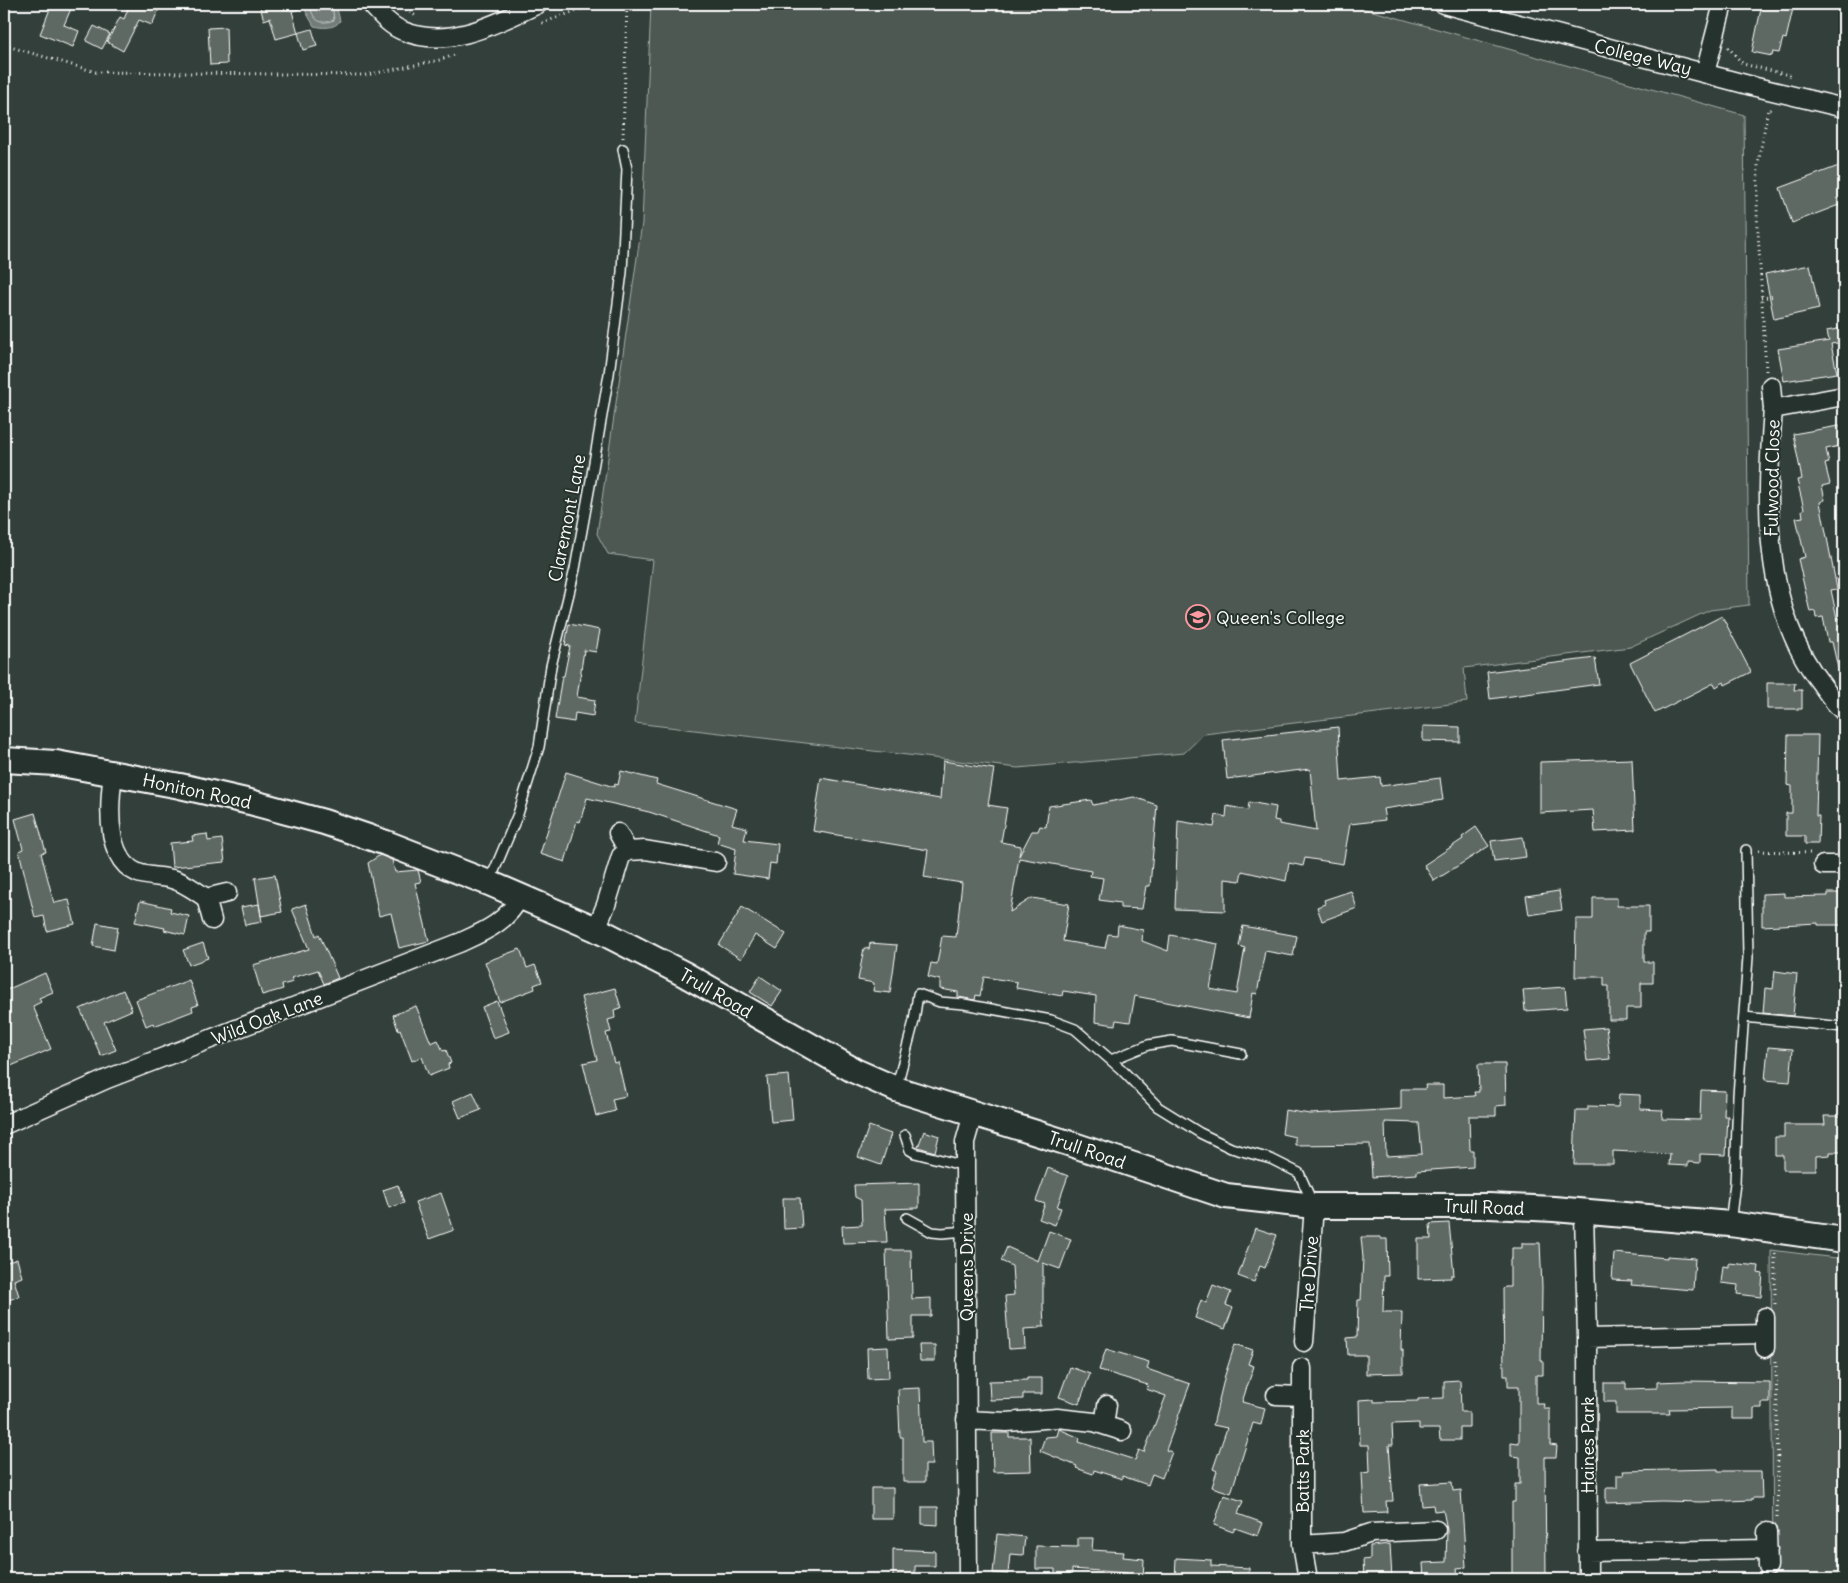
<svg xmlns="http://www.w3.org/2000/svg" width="1848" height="1583" font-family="Delius,sans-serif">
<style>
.green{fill:#4d5853;stroke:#a6aca9}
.water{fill:#737b78;stroke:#abb0ae}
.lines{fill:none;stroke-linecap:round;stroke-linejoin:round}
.shore{stroke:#c7cac9;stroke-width:1}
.building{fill:#5f6964;stroke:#fff;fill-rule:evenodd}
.lane-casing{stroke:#fff;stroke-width:12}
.street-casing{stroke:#fff;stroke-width:21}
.secondary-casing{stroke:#fff;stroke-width:28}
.path{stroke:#fff;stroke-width:3;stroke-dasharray:1 4;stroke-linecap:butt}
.lane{stroke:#26332d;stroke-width:9}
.street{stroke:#26332d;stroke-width:18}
.secondary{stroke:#26332d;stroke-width:24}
.labels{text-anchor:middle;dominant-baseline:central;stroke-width:4;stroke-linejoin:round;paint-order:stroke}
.street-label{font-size:18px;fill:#fff;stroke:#26332d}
.poi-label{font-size:18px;fill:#fff;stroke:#26332d;text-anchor:start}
</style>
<rect width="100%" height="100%" fill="#333f3a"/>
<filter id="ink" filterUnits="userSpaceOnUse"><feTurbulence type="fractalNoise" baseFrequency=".02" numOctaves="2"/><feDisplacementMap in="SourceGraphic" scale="10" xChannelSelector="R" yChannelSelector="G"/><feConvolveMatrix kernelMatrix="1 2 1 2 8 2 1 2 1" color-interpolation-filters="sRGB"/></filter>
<g filter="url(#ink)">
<path class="green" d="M651 4H1348L1744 115 1749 605 1710 610 1630 647 1464 668 1467 702 1204 734 1184 753 1018 768 635 723 653 560 608 554 597 534 642 223Z
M1771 1250 1844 1259V1579H1773Z"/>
<path class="water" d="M305 4H336L340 21C334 29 323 28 314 26L306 12Z"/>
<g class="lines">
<path class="shore" d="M310 4C312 19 319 26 334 20L332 4"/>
</g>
<path class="building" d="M52 4H73L64 25 79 31 73 47 40 34Z
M130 4H161L152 25 139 20 123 51 107 42 120 17 124 19Z
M259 4H305L306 7 292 11 298 33 312 29 317 46 303 50 298 33 276 39 270 18 264 20Z
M1762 4H1794L1786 39 1783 38 1779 53 1773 52 1772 56 1752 52Z
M94 26 110 34 102 49 86 41Z
M226 27 227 64 210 65 208 28Z
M1844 164V203L1792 223 1780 188Z
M1810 265 1819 309 1774 319 1765 274Z
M1842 328 1844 342 1831 344 1837 373 1784 381 1778 349 1829 341 1827 331Z
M1844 425V445L1826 449 1829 463 1825 464 1830 484 1822 486 1825 500 1820 502 1837 589 1831 590 1837 618H1840L1841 625 1844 624V667L1838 668 1832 642H1828L1823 617 1816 618 1815 611 1810 612 1798 559 1805 557 1796 518 1803 517 1802 510 1804 509 1797 480 1802 479 1793 434Z
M1722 616 1751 672 1725 685 1724 682 1716 687 1714 683 1655 713 1630 663Z
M569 624 600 630 596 652 584 650 577 697 595 700 593 716 575 713 574 722 555 719 562 676H564L570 646 565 645Z
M1595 658 1599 684 1490 699 1487 672Z
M1767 683H1795L1794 690H1802V709H1767Z
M1423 726 1460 727V742L1423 741Z
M1338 727 1341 781 1380 777 1381 786 1440 778 1443 800 1383 809 1385 820 1350 824 1343 864 1305 858 1303 866 1289 863 1286 881 1242 871 1240 881 1225 879V911L1175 909 1178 821 1214 827 1216 815 1226 817 1227 806 1248 810 1249 802 1276 807 1274 820 1279 821V824L1316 831 1310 769 1227 779 1223 740Z
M1788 735H1818L1816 816H1819L1818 844H1805V836H1786V813H1792V786L1787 785Z
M1632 759 1635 830 1595 832 1593 810 1540 813V762Z
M943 761 994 769 988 805 1007 808 1001 842 1021 846 1019 856 1032 831H1038L1040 826 1046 827 1049 806 1091 800 1093 805 1134 797 1157 805 1150 886H1146L1142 909 1120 908V903L1099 900 1103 878 1090 876 1091 871 1019 858 1010 912 1032 898 1069 904 1063 941 1105 948 1108 934 1117 935 1118 925 1143 930 1142 941 1168 951 1170 935 1218 944 1210 989 1237 994 1245 948 1239 946 1243 926 1297 936 1293 956 1265 951 1257 994 1253 993 1249 1018 1135 996 1130 1022 1116 1020 1115 1025 1095 1022 1096 996 1063 991 1062 996 1016 988 1017 982 984 977 980 996 976 995 975 1000 958 997V992L940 989V980L928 977 931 963 937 964 942 936 956 937 962 883 924 877 928 850 813 831 821 778 940 799Z
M621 771 657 780 656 784 737 809 732 824 747 828 744 840 778 844 776 864 770 863 768 879 733 874 736 849 717 843 719 835 649 812 587 798 580 822 577 821 565 862 540 854 566 772 614 787 615 784 618 785Z
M35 813 46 852 41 853 54 903 69 900 75 924 47 931 44 916 35 918 19 851 23 849 15 819Z
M1476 827 1489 846 1434 881 1424 865 1463 839 1462 837Z
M207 834 208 841 222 839 225 862 172 867 170 843 193 841 192 836Z
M1523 837 1526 857 1494 861 1491 841Z
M380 855 392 860 395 872 418 870 421 882 415 883 429 941 399 948 391 913 379 916 368 863Z
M275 875 282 912 261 916 255 878Z
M1351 891 1357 908 1322 921 1317 907 1325 904 1324 900Z
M1559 891 1562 910 1529 915 1526 896Z
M1784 893V897L1828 896V893H1844V925H1818V923L1762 926V894Z
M1593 898H1617V906H1649V932H1644V962H1653V983H1641V1008H1626V1020H1609V986H1604V977H1575L1576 919H1593Z
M140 901 171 908 170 912 189 916 185 935 164 930 165 928 135 922Z
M259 904 262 922 245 925 241 907Z
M306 904 316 936 319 934 338 978 324 984 318 970 291 978 293 982 282 985 283 989 262 995 253 965 309 949 292 909Z
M742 907 786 934 777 949 755 935 741 959 719 945Z
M97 923 118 927 114 950 93 946Z
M203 943 208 958 189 965 183 950Z
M870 943 897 945 890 993 873 991 874 983 858 980 864 948 869 949Z
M520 949 527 968 535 965 542 982 534 985 535 989 500 1002 485 962Z
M1775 971 1797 974 1793 1016 1763 1013 1765 988 1773 989Z
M45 973 53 992 39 998 41 1002 33 1006 51 1049 4 1069V991Z
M760 976 782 991 772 1006 750 992Z
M189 980 198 1005 192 1007 193 1011 154 1026 153 1023 146 1026 136 1000Z
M1565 987 1567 1008 1525 1011 1523 990Z
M615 988 621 1008 614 1010 615 1018 608 1020 611 1032 606 1033 614 1063 618 1062 626 1096 612 1099 615 1111 596 1116 583 1063 597 1060 581 997Z
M123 990 132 1010 104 1022 116 1050 101 1056 80 1009Z
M497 1001 509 1032 493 1038 482 1007Z
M416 1006 431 1043 438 1040 443 1051 446 1050 451 1063 448 1064 449 1068 429 1076 422 1057 412 1061 400 1029 398 1030 393 1015Z
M1606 1027 1610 1059 1587 1061 1583 1029Z
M1768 1047 1793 1049 1790 1082 1765 1080Z
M1478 1064H1505L1506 1105 1496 1106V1116H1469L1470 1150H1473V1167L1417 1171V1174L1372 1177 1370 1144 1295 1145V1137L1282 1134 1285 1110 1310 1114 1401 1109V1089H1426L1425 1085H1443V1098L1475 1096 1474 1092H1479ZM1385 1122 1419 1123 1422 1154 1386 1156Z
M789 1075 793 1120 771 1122 767 1077Z
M1701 1090 1725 1091 1724 1116H1728L1726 1155 1700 1154V1163L1688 1162V1166L1669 1165 1670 1154 1613 1151V1164H1574L1576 1110H1588V1106L1618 1107 1619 1094 1640 1095V1109L1663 1110 1662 1119 1700 1120Z
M473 1092 481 1110 460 1118 453 1101Z
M1824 1116H1843L1844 1152H1830V1155L1816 1156V1170H1783V1155H1775V1137H1784V1125H1825Z
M869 1126 891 1134 881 1165 858 1157Z
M924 1131 939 1136 935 1152 918 1147Z
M1048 1168 1068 1176 1057 1207 1061 1208 1055 1225 1039 1219 1045 1204 1036 1201Z
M919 1183V1208L885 1209 887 1242 843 1243 842 1226 862 1225 861 1200 855 1197 854 1185Z
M398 1185 404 1203 389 1208 383 1190Z
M441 1193 454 1230 429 1239 415 1202Z
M783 1198H800L802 1228 784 1229Z
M1449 1223 1454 1275H1451V1278L1418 1279V1239H1431L1430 1224Z
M1255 1228 1277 1235 1265 1268 1260 1266 1254 1282 1238 1276Z
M1049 1231 1071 1239 1060 1269 1043 1263V1307L1044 1326H1039V1328L1024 1329 1025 1348 1009 1349 1005 1296 1014 1295 1012 1266 1001 1261 1007 1247 1038 1261Z
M1361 1237H1381V1239H1387L1388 1276H1384L1383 1312H1402L1401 1350H1403V1373L1366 1374V1355H1348L1347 1338 1357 1337 1358 1300H1361L1363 1258Z
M1522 1243H1540L1542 1287 1541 1361H1543V1375H1536V1404H1544L1543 1409H1550V1445L1557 1446 1556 1457H1545L1546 1579H1512V1502H1515V1484H1520V1457L1511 1456V1442L1519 1443V1386H1508V1376H1504L1503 1289 1505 1287H1510V1259H1512V1248H1522Z
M886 1250H911L912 1299 931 1298V1316H913V1338L889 1339Z
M1614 1253 1667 1258V1256L1695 1258 1693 1290 1631 1285 1632 1281 1612 1280Z
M4 1258H6L8 1262 17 1259 22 1277 14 1280 19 1296 4 1302Z
M1729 1263 1759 1266 1758 1273 1763 1274 1761 1297 1737 1294 1738 1285 1721 1283 1723 1266 1729 1267Z
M1213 1285 1231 1292 1226 1305 1233 1308 1225 1329 1195 1318 1201 1300 1206 1303Z
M1235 1344 1253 1350 1248 1364 1254 1366 1242 1402 1265 1408 1261 1425 1253 1423 1231 1493 1212 1487 1217 1471 1213 1469 1227 1428 1213 1425 1225 1375Z
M919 1345H935V1361H920Z
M888 1347 889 1378 868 1379 867 1348Z
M1106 1349 1149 1362 1147 1369 1190 1384 1166 1450 1172 1452 1162 1478 1152 1474 1148 1485 1122 1476V1479L1094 1470 1093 1474 1076 1468 1077 1466 1040 1451 1045 1437 1057 1436 1059 1429 1080 1438 1079 1442 1135 1460 1139 1450 1144 1452 1166 1396 1146 1389 1148 1385 1099 1370Z
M1070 1367 1090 1374 1079 1404 1059 1397Z
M1027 1378H1042V1394H1023V1399L990 1400 989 1381 1027 1380Z
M1460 1380 1461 1412H1469V1427H1460V1440H1440L1439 1429H1419V1423L1392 1424 1393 1445H1389L1393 1501H1386L1387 1512 1364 1513 1362 1473 1370 1472 1369 1445H1360L1359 1400 1374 1399V1402L1418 1401V1399L1444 1398V1381Z
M1683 1381 1770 1382V1403H1762V1408H1754V1419H1732V1408L1669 1409 1670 1414H1616V1402H1604V1383H1626V1389L1657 1388V1382Z
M920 1388 922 1442H931L932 1465H925V1482H903V1437H900L898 1389Z
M992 1433H1009V1437H1030L1031 1471 993 1472Z
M1718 1469V1471H1761L1762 1498H1752V1500L1701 1502 1661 1501 1606 1503V1488H1617V1475H1624L1623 1471Z
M1452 1482 1453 1491 1461 1490 1466 1567 1457 1568 1458 1579H1424L1423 1563 1446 1562 1447 1530 1443 1510 1434 1511 1433 1505 1422 1506 1420 1484Z
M871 1488H893V1519H871Z
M1224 1495 1243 1501 1238 1514 1263 1523 1258 1536 1235 1528 1233 1532 1214 1525Z
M922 1507H938V1525L922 1524Z
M997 1534 1025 1537 1023 1555 1010 1554 1008 1574 993 1573Z
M1078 1538H1093L1092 1550 1124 1552 1123 1557 1144 1559 1143 1579H1127V1573L1072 1569V1579H1055V1569H1036V1546L1078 1547Z
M1390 1544 1392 1579H1364L1363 1560 1370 1559V1546Z
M893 1549 935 1551V1566H915V1579H893Z
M1176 1558 1211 1560V1566L1249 1568V1579H1175Z"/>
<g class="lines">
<defs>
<path id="lane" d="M489 883 518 814 539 747 551 666 575 569 591 480 609 374 622 272 627 169 623 149
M1744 1017 1844 1027
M1111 1060 1148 1045 1172 1041 1241 1054
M896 1089 914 1021 918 994 940 1002 964 1004 1051 1020 1075 1029 1121 1069 1158 1107 1200 1133 1231 1148 1271 1159 1299 1173 1313 1204
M905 1135 910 1150 915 1153 965 1166
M907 1218 932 1232 942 1233 966 1231
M1730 1224 1735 1183 1738 1096 1748 957 1746 850"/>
<path id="street" d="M371 4C380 14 390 26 403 31 449 50 497 23 538 4
M1443 4 1756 87 1844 108
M1705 73 1723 4
M1771 386 1773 409
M1844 396 1773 409C1766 503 1761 607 1822 685 1829 695 1835 704 1844 712
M113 774C109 803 104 859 138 873 149 877 161 876 172 879 184 882 196 891 206 898L227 893
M618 833 628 851
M1823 865H1844
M206 898 212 920
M596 929 606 905 621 856 628 851 645 850 716 862
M4 1125 107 1079 459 943C483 932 508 922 520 896
M1584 1212 1587 1338 1588 1579
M1765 1317V1348
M1587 1338 1765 1334
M1304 1342 1314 1206
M1302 1368V1545L1308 1579
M1276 1395 1302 1396
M966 1420 1007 1422 1057 1418 1094 1422 1122 1431
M1104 1425 1107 1405
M1767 1532 1768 1566
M1302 1545 1344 1542 1371 1533 1436 1530
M1587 1552 1768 1549
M968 1579 965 1166V1142L973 1114"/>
<path id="secondary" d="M4 760 56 763 180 786 250 802 324 822 386 843 489 883 596 929 684 974 855 1071 896 1089 1068 1143 1226 1196 1314 1206H1489L1554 1209 1730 1224 1844 1240"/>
</defs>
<use href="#lane" class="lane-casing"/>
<use href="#street" class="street-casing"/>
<use href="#secondary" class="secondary-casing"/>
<path class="path" d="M397 4 416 16
M542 23 595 4
M4 45 96 72 366 75 440 60 457 54
M1728 47 1743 64 1793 76
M623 138 627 4
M1761 298 1775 296
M1766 371 1757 214 1758 165 1768 109 1771 110
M1759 851 1812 853
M1775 1304V1251
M1776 1361 1778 1472 1777 1519"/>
<use href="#lane" class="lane"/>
<use href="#street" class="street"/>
<use href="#secondary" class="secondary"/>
</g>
</g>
<defs>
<symbol id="school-ring" viewBox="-11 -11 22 22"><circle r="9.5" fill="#26332d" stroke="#ff9aa2" stroke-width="1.5"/><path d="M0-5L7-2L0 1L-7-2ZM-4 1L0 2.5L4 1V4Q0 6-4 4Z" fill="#ff9aa2"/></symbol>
</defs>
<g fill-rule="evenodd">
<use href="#school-ring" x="1184" y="603" width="28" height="28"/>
</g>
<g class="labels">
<g class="street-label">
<text transform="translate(1643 57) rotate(14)">College Way</text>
<text transform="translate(1772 478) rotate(-89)">Fulwood Close</text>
<text transform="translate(567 518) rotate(-79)">Claremont Lane</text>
<text transform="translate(197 791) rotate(12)">Honiton Road</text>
<text transform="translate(716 993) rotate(30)">Trull Road</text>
<text transform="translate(267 1018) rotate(-21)">Wild Oak Lane</text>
<text transform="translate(1087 1150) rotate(19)">Trull Road</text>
<text transform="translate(1484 1207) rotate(2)">Trull Road</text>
<text transform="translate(966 1267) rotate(-90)">Queens Drive</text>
<text transform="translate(1309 1274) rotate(-86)">The Drive</text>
<text transform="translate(1587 1445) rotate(-90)">Haines Park</text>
<text transform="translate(1302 1471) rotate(-90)">Batts Park</text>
</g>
<g class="poi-label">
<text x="1216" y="617">Queen's College</text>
</g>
</g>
<rect width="1848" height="1583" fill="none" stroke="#26332d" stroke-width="20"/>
<rect x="10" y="10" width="1828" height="1563" fill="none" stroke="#fff" stroke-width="2" filter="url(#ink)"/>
</svg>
